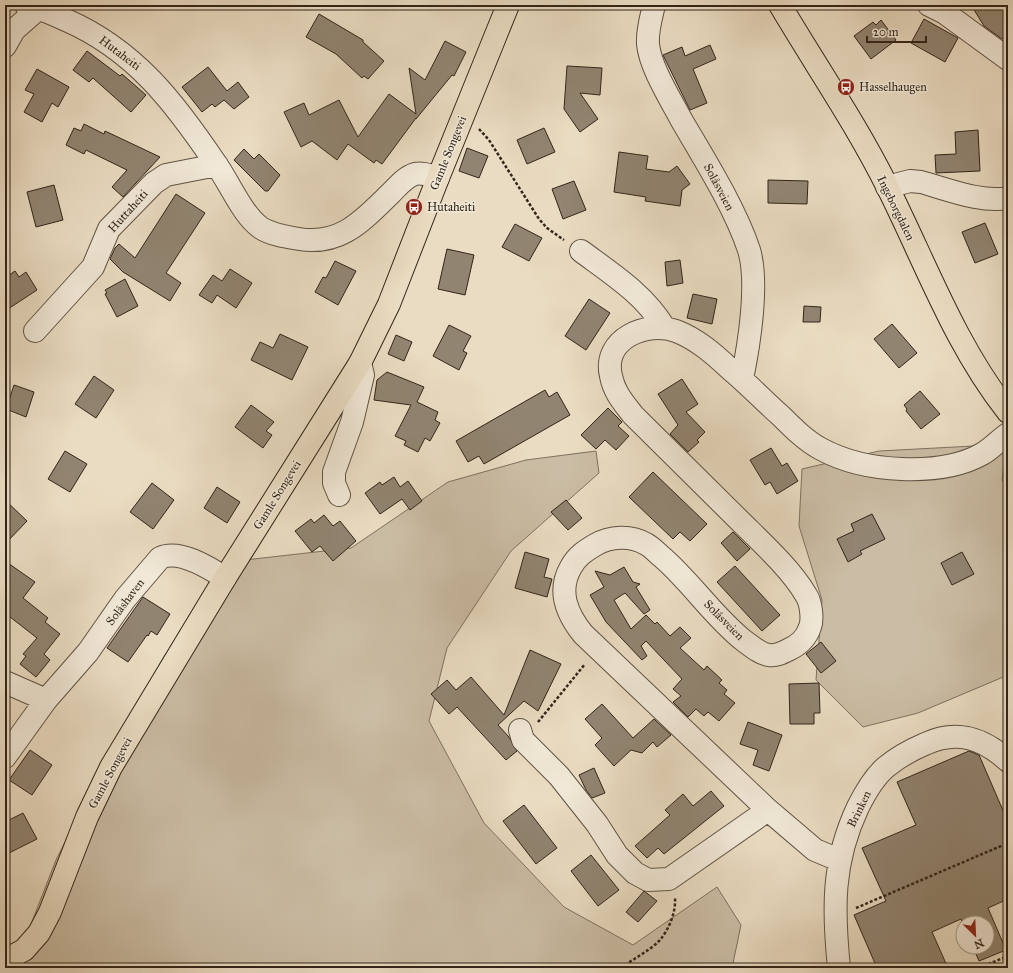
<svg xmlns="http://www.w3.org/2000/svg" width="1013" height="973" font-family="'IM FELL Great Primer',serif">
<style>
.green{fill:#cbbda5;stroke:#7e7160}
.building{fill:#918471;stroke:#31251a}
.lines{fill:none;stroke-linecap:round;stroke-linejoin:round}
.minor-casing{stroke:#5f5344;stroke-width:24}
.major-casing{stroke:#31251a;stroke-width:24}
.path{stroke:#31251a;stroke-width:2.5;stroke-dasharray:3 2;stroke-linecap:butt}
.minor{stroke:#f1e8d7;stroke-width:22}
.major{stroke:#eadcc2;stroke-width:22}
.labels{text-anchor:middle;dominant-baseline:central;stroke-width:3;stroke-linejoin:round;paint-order:stroke}
.street-label{font-size:12px;fill:#31251a;stroke:#f1e8d7}
.poi-label{font-size:12px;fill:#31251a;stroke:#f1e8d7;text-anchor:start}
</style>
<rect width="100%" height="100%" fill="#eadcc2"/>
<filter id="stains"><feTurbulence type="fractalNoise" baseFrequency=".005" numOctaves="4"/><feColorMatrix values="0 0 0 0 .2 0 0 0 0 .09 0 0 0 0 .02 0 0 0 .5 -.17"/></filter>
<radialGradient id="worn" r=".72"><stop offset=".6" stop-color="#630" stop-opacity="0"/><stop offset="1" stop-color="#630" stop-opacity=".3"/></radialGradient>
<path class="green" d="M1007 442 1002 480 1008 488V675L918 713 863 727 816 680 822 600 799 526 802 469 879 451 993 445Z
M596 451 599 473 511 551 447 648 429 721 484 823 564 907 633 945 717 887 741 925 732 968H14L56 860 109 754 165 655 236 561 351 548 448 482 526 460Z"/>
<path class="building" d="M971 5H1000L1008 17V35L1002 39 984 26Z
M319 14 363 40V42L384 61 368 79 364 76 362 78 336 54 306 37Z
M924 19 958 38 945 62 911 43Z
M881 20 896 40 871 59 854 36 873 22 876 25Z
M445 41 466 52 454 76 452 75 416 119V118L382 164 376 160 374 163 348 144 337 160 312 141 301 147 284 112 304 103 309 115 339 100 358 137 389 94 416 114 409 68 425 80Z
M710 45 716 59 693 69 707 103 690 110 663 55 682 47 685 56Z
M87 51 120 76 122 74 146 95 131 112 93 78 89 82 73 70Z
M567 66 602 68 600 95 580 93 598 119 580 132 564 109Z
M208 67 227 91 238 82 249 97 234 109 224 100 215 107 212 104 202 112 182 87Z
M37 69 69 87 58 107 52 103 42 122 24 112 34 94 25 90Z
M84 124 104 134 105 131 160 157 123 197 112 187 127 170 86 150 84 154 66 145 74 128 81 131Z
M544 128 555 152 527 164 517 140Z
M978 130 980 171 936 173 935 155 956 154 955 132Z
M467 148 488 156 479 178 459 171Z
M244 149 254 159 259 154 280 175 268 191H265L234 160Z
M619 152 648 156 646 169 669 172 677 166 690 184 682 190 680 206 645 201 646 197 614 192Z
M768 180 808 181 807 204 768 203Z
M574 181 586 210 563 219 552 189Z
M54 185 63 220 36 227 27 192Z
M176 194 205 213 166 273 181 283 170 301 123 272 110 259 115 248 119 244 135 258Z
M985 223 998 254 975 263 962 232Z
M515 224 542 238 529 261 502 247Z
M447 249 474 255 465 295 438 289Z
M680 260 683 283 667 286 665 262Z
M335 261 356 271 338 305 315 292 323 277 326 278Z
M230 269 252 283 236 308 217 295 212 303 199 295 213 275 222 281Z
M15 271 19 277 26 272 37 290 5 311V278Z
M125 279 138 306 117 317 105 294 107 293 105 290Z
M693 294 717 299 712 324 687 318Z
M589 299 610 313 586 350 565 336Z
M804 306 821 307 820 322H803Z
M892 324 917 353 899 368 874 339Z
M449 325 471 336 463 351 467 353 459 370 433 356Z
M280 334 308 347 292 380 251 360 260 342 273 348Z
M396 335 412 342 404 361 388 354Z
M387 372 424 387 417 402 438 412 435 420 440 423 430 441 425 438 418 452 404 445 406 441 395 436 411 405 374 400 377 380Z
M94 376 114 390 96 418 75 404Z
M682 379 698 404 686 412 705 432 697 440 699 442 688 452 670 434 678 425 658 394Z
M14 385 34 392 26 417 6 409Z
M545 390 549 397 557 392 570 415 484 464 479 456 468 462 456 441Z
M920 391 940 414 921 429 906 411 907 409 904 405Z
M251 405 274 422 266 431 272 435 263 448 235 427Z
M608 408 622 422 618 426 629 436 616 450 605 440 596 449 581 435Z
M771 448 782 466 787 463 798 481 777 494 770 482 765 485 750 460Z
M65 451 87 464 70 492 48 479Z
M653 472 707 524 690 541 680 532 673 539 629 497Z
M394 477 400 487 408 481 422 501 410 510 402 499 380 514 365 493 380 482 382 485Z
M152 483 174 500 153 529 130 512Z
M217 487 240 502 227 523 204 508Z
M5 500 27 521 5 544Z
M566 500 582 518 568 530 551 512Z
M872 514 885 539 860 551 862 554 848 562 837 539 854 531 851 524Z
M324 515 333 526 340 521 356 541 333 561 320 546 312 552 295 531 311 519 314 523Z
M733 532 750 549 737 561 721 543Z
M525 552 549 559 544 577 552 579 547 597 515 588Z
M962 552 974 574 952 585 941 563Z
M5 561 35 582 23 598 48 618 45 622 60 634 44 654 50 660 36 677 20 664 26 656 23 654 37 638 5 613Z
M735 566 780 615 762 631 717 582Z
M624 567 633 582 640 584 636 587 650 610 644 614 625 593 614 600 631 629 646 615 655 624 657 622 670 636 680 627 691 638 680 648 704 670 707 666 722 680 719 683 727 690 724 694 735 703 719 721 708 712 704 716 696 709 688 717 673 702 681 696 673 689 682 679 646 641 641 646 647 656 642 660 606 622 590 595 604 587 595 571 610 575Z
M143 597 170 614 157 635 151 631 148 636 147 635 128 662 107 648Z
M821 642 836 661 821 673 806 654Z
M530 650 561 664 538 711 524 701 498 725 509 737 517 751 506 760 457 707 449 714 431 694 447 680 456 690 471 677 504 715Z
M819 683 820 713H814V724H790L789 684Z
M602 704 633 738 654 719 671 735 657 747 653 742 642 753 631 750 614 766 595 745 602 738 585 719Z
M748 722 782 735 769 771 753 765 758 750 740 744Z
M30 750 52 765 32 795 9 780Z
M969 751 979 755 1008 822V899L988 908 1006 950 979 961 973 947H987V923L963 924 961 919 932 932 948 968H877L854 915 886 901 862 848 916 825 897 782Z
M594 768 605 793 592 798 586 790 579 775Z
M711 791 724 806 664 854 658 848 647 858 635 846 670 815 665 810 683 794 693 806Z
M524 805 557 848 536 864 503 821Z
M23 813 37 839 5 855V822Z
M591 855 619 890 598 906 571 871Z
M644 891 657 901 638 922 626 912Z"/>
<g class="lines">
<defs>
<path id="minor" d="M26 5C40 8 53 14 66 20 135 50 175 103 216 164 229 182 243 216 261 228 272 235 287 237 299 239 341 246 363 220 391 193 398 186 405 177 415 174 423 172 431 176 438 178
M654 5C651 18 647 31 648 44 650 67 671 100 682 121 705 160 735 208 749 250 759 283 749 345 742 379
M929 5 945 13 1008 59
M5 46 14 30 39 8
M887 187 910 181 921 182C947 189 981 203 1008 198
M581 251C612 274 644 294 664 327
M35 331 93 267 109 229 154 183 166 175 217 165
M339 495 334 483V472L352 422 363 375 360 363
M5 682 46 700
M520 730 523 740 559 776 597 824 617 855 635 873 648 880 669 879 768 810
M5 757 46 700 88 652 125 599 160 558C179 549 208 567 225 578
M839 860 815 850 768 810 583 634C567 614 557 591 571 567 577 556 585 551 595 545 610 536 631 535 646 544 652 547 657 553 662 557 691 582 713 616 743 640 750 645 760 654 769 655 776 656 782 653 788 650 799 645 806 639 810 627 813 619 811 602 806 595 791 569 760 541 739 520 704 485 668 450 633 415 623 402 614 392 611 376 602 339 647 320 676 331 697 339 714 354 730 369 748 384 764 401 781 416 793 428 806 441 821 449 847 463 873 468 902 469 928 470 959 467 982 454 991 449 999 440 1008 434
M839 968C833 909 832 862 858 807 865 793 874 777 886 767 898 757 911 750 925 744 957 729 983 738 1008 761"/>
<path id="major" d="M780 5C816 66 857 125 888 188 926 264 955 345 1008 412
M5 960 24 950 39 933 50 912 87 817 111 767 225 578 360 363 389 304 438 178 508 5"/>
</defs>
<use href="#minor" class="minor-casing"/>
<use href="#major" class="major-casing"/>
<path class="path" d="M479 129 489 140 539 219 547 228 564 240
M538 722 585 664
M856 908 1008 843
M621 968C633 959 649 951 659 941 669 930 676 912 675 898
M979 968 1008 956"/>
<use href="#minor" class="minor"/>
<use href="#major" class="major"/>
</g>
<defs>
<symbol id="bus-disc" viewBox="-11 -11 22 22"><circle r="9.5" fill="#8f2418" stroke="#f1e8d7"/><path d="M-5-6H5V4H4V6H2V4H-2V6H-4V4H-5ZM-3.5-4V0h7V-4ZM-3.5 1.2v1.5H-2V1.2ZM2 1.2v1.5H3.5V1.2Z" fill="#fff"/></symbol>
</defs>
<g fill-rule="evenodd">
<use href="#bus-disc" x="836" y="77" width="20" height="20"/>
<use href="#bus-disc" x="404" y="197" width="20" height="20"/>
</g>
<g class="labels">
<g class="street-label">
<text transform="translate(120 53) rotate(37)">Hutaheiti</text>
<text transform="translate(448 153) rotate(-68)">Gamle Songevei</text>
<text transform="translate(719 187) rotate(62)">Solåsveien</text>
<text transform="translate(896 208) rotate(64)">Ingeborgdalen</text>
<text transform="translate(128 211) rotate(-48)">Huttaheiti</text>
<text transform="translate(277 495) rotate(-58)">Gamle Songevei</text>
<text transform="translate(125 602) rotate(-53)">Solåshaven</text>
<text transform="translate(724 620) rotate(45)">Solåsveien</text>
<text transform="translate(110 773) rotate(-62)">Gamle Songevei</text>
<text transform="translate(859 809) rotate(-64)">Brinken</text>
</g>
<g class="poi-label">
<text x="859" y="87">Hasselhaugen</text>
<text x="427" y="207">Hutaheiti</text>
</g>
</g>
<rect width="1013" height="973" fill="none" stroke="#eadcc2" stroke-width="20"/>
<rect x="6" y="6" width="1001" height="961" fill="none" stroke="#31251a" stroke-width="2"/>
<rect x="10" y="10" width="993" height="953" fill="none" stroke="#31251a"/>
<g transform="translate(975 935) rotate(156)"><circle r="19" fill="#f1e8d7" stroke="#a49a8b"/>
<path d="M0-3L7 15L0 10L-7 15Z" fill="#8f2418"/>
<text y="-6" font-size="11" font-weight="bold" text-anchor="middle" fill="#31251a">N</text>
</g>
<path d="M867 36v6h59v-6" fill="none" stroke="#31251a" stroke-width="2"/>
<text x="873" y="36" font-size="12" fill="#31251a" stroke="#f1e8d7" stroke-width="3" paint-order="stroke">20 m</text>
<rect width="100%" height="100%" filter="url(#stains)"/>
<rect width="100%" height="100%" fill="url(#worn)"/>
</svg>
